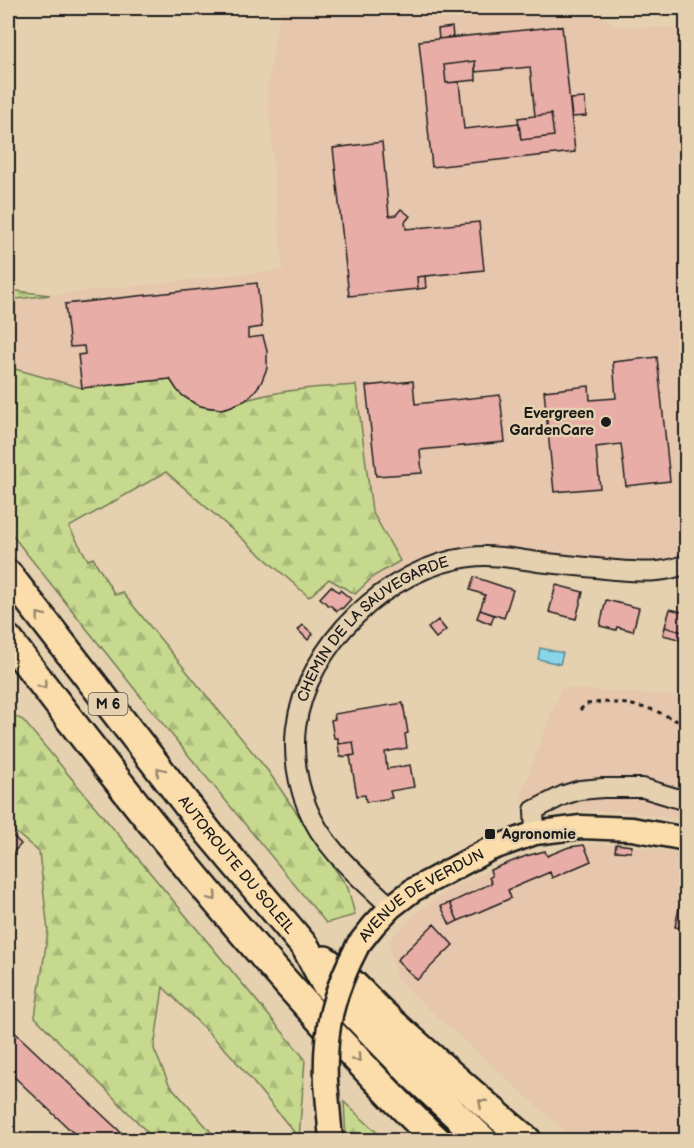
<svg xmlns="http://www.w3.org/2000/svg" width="694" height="1148" font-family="'Balsamiq Sans',sans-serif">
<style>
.built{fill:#e6c6ad}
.forest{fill:url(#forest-firs);stroke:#727a55;stroke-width:1.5}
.water{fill:#88d6e7;stroke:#5d8c96;stroke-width:1.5}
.building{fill:#e8ada7;stroke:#1c1c1c;stroke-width:1.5;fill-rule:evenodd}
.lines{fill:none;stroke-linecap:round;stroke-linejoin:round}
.minor-casing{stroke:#1c1c1c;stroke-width:22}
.major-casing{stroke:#1c1c1c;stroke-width:27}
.highway-casing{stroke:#1c1c1c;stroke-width:32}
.path{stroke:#1c1c1c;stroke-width:3;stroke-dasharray:4.5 4.5;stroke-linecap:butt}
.minor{stroke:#e5d0af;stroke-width:18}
.major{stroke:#fbddab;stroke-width:22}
.highway{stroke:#fbddab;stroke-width:27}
.major-bridge-casing{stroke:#1c1c1c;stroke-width:27;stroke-linecap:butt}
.major-bridge{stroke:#fbddab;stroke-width:22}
.oneway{stroke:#97866b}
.poi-dot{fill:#1c1c1c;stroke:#e5d0af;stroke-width:2}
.labels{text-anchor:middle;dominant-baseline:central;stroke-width:5;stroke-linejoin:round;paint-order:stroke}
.shield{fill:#e5d0af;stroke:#585248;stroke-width:1.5}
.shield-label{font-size:14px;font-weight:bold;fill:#1c1c1c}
.poi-label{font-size:15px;font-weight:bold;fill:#1c1c1c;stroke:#e5d0af;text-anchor:end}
.street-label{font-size:15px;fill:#1c1c1c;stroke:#e5d0af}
</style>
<defs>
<pattern id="forest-firs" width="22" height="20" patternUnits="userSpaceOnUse" patternTransform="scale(1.5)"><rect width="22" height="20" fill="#c7d98e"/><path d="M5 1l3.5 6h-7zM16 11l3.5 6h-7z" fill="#aaba7a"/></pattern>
</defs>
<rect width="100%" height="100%" fill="#e5d0af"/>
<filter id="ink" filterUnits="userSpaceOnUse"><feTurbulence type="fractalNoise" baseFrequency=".0167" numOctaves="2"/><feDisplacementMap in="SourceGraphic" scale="12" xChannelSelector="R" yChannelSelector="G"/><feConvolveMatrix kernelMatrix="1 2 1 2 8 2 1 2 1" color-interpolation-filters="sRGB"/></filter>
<g filter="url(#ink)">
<path class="built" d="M281 8H592L616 26 686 29V564L667 571 472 557 391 599 8 380V300L283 270 267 87Z
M561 688 686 697V822L662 816 617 811H571L552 814 548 795 519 801Z
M591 844 632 846 669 852 686 858V1140H575L396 979 389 941 413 916 431 902 454 887 499 866 545 851 548 856 569 847Z"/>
<path class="forest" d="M8 290 50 295 8 300Z
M8 367 82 388 170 379C181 400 204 413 228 407 234 406 240 402 246 400 257 397 270 394 282 392 306 387 332 387 356 385L372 511 400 561 374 576 355 594 329 579 309 597 166 472 69 527 88 560 93 558 115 595 122 592 268 771 348 888 355 915 326 923 149 707 8 530Z
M8 713 23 720 305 1059 299 1138 230 1054 163 987 154 1049 169 1084 218 1140H155L35 1017 48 931 39 852 8 826Z
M344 1102 385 1140H346Z"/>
<path class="water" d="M540 648 563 653 560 664 538 659Z"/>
<path class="building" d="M562 26 575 152 432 167 419 41ZM475 61V72L530 67 535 116 551 114 554 136 521 140 519 123 464 129 459 82 446 83 444 65Z
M452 27 453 37 439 39 438 29Z
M475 61 476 80 446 83 444 65Z
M585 98 586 116 572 117 570 99Z
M551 114 554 136 521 140 518 118Z
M382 142 389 216 396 215 401 209 410 216 405 222 406 229 479 222 484 270 417 277 418 289 349 296 333 148Z
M425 276 426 288 418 289 417 277Z
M257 283 262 327 248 329V338L263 336 267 351V368L261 383 251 396 244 401 229 407 221 409 205 407 197 405 183 396 177 390 170 379 82 388 78 355 85 354 84 346 70 347 65 304Z
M657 357 670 481 626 486 621 444 596 447 600 488 554 492 544 391 589 386 590 400 616 398 613 362Z
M413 381 415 404 500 395 505 442 420 450 422 473 376 476 366 386Z
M474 577 513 590 504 618 480 610 485 595 470 590Z
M556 585 583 592 576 619 549 612Z
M331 586 339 592 340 590 351 599 342 609 341 608 337 611 330 605 329 606 320 598Z
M606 600 639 608 633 631 617 627 616 630 600 626Z
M670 609 686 613V633L665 627Z
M480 610 494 615 491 624 477 618Z
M438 620 446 630 436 638 428 628Z
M303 625 313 634 308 640 298 630Z
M665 627 686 633V641L663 635Z
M403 703 408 733 405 734 407 748 385 752 387 769 410 765 414 787 390 791 392 798 366 802 365 795 357 796 350 756 355 755 353 742 338 744V738H334L331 720 335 719 334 714Z
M353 742 355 755 340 757 338 744Z
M8 831 21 844 8 858Z
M616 844 632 846 631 852 615 851Z
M584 845 591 861 552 878 550 872 508 890 511 898 458 921 450 903 492 883 489 878 492 876 490 870 526 856 545 851 547 856 569 847Z
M686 890V929L675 927 681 899H685Z
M450 903 458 921 450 925 441 906Z
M434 924 453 945 417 980 397 960Z
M8 1026 129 1140H81L8 1071Z"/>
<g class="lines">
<defs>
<g id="minor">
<path d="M535 833 534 810 564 795 580 790 603 788H643L686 801"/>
<path id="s1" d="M391 907C360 878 323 848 307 807 297 782 293 754 296 727 307 645 388 567 470 557 493 554 516 559 538 562 564 565 589 567 615 570 640 572 663 574 686 564"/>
</g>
<g id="major">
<path id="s2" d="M358 945 374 925 391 907 413 890 488 850 535 833 581 827 632 829 686 839"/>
<path d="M326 1082 331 1140"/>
</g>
<g id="highway">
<path id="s3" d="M8 574 209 833 306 948 325 984 415 1077 483 1140"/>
<path d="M8 639C111 774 216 908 332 1033 367 1069 400 1107 437 1140"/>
<path d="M325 960C348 976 365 998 385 1016 432 1058 479 1100 527 1140"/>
</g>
</defs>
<use href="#minor" class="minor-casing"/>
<use href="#major" class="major-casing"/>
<use href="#highway" class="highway-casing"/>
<path class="path" d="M580 710 586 704 603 702 628 704 654 710 686 725"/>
<use href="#minor" class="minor"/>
<use href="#major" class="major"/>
<use href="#highway" class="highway"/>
<defs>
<path id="major-bridge" d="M326 1082C324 1028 333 993 358 945"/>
</defs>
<use href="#major-bridge" class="major-bridge-casing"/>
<use href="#major-bridge" class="major-bridge"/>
</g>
<defs><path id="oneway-chevron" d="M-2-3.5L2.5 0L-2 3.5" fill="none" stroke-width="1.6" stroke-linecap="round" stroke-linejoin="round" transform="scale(1.5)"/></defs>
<g class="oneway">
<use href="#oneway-chevron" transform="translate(40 616) rotate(-128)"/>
<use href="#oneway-chevron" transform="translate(43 685) rotate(53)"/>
<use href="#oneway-chevron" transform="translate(160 771) rotate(-128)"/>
<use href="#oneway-chevron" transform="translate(213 897) rotate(50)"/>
<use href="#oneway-chevron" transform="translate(357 1058) rotate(47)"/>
<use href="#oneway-chevron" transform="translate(482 1103) rotate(-139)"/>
</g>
</g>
<g class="poi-dot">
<circle cx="606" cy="422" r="6"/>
<rect x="484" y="828" width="12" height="12" rx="3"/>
</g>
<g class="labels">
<rect class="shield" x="88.5" y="693" width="39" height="22" rx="4.5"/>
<g class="shield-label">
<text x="108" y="704">M 6</text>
</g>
<g class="poi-label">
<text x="594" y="413">Evergreen<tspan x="594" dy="17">GardenCare</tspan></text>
<text x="502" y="834" text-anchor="start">Agronomie</text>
</g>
<g class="street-label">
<text stroke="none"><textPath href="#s1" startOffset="345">CHEMIN DE LA SAUVEGARDE</textPath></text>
<text stroke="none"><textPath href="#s3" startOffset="370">AUTOROUTE DU SOLEIL</textPath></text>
<text stroke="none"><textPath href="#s2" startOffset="82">AVENUE DE VERDUN</textPath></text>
</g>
</g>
<rect width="694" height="1148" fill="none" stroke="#e5d0af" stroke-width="30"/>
<rect x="15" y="15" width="664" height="1118" fill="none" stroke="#1c1c1c" stroke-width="2" filter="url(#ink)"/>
</svg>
